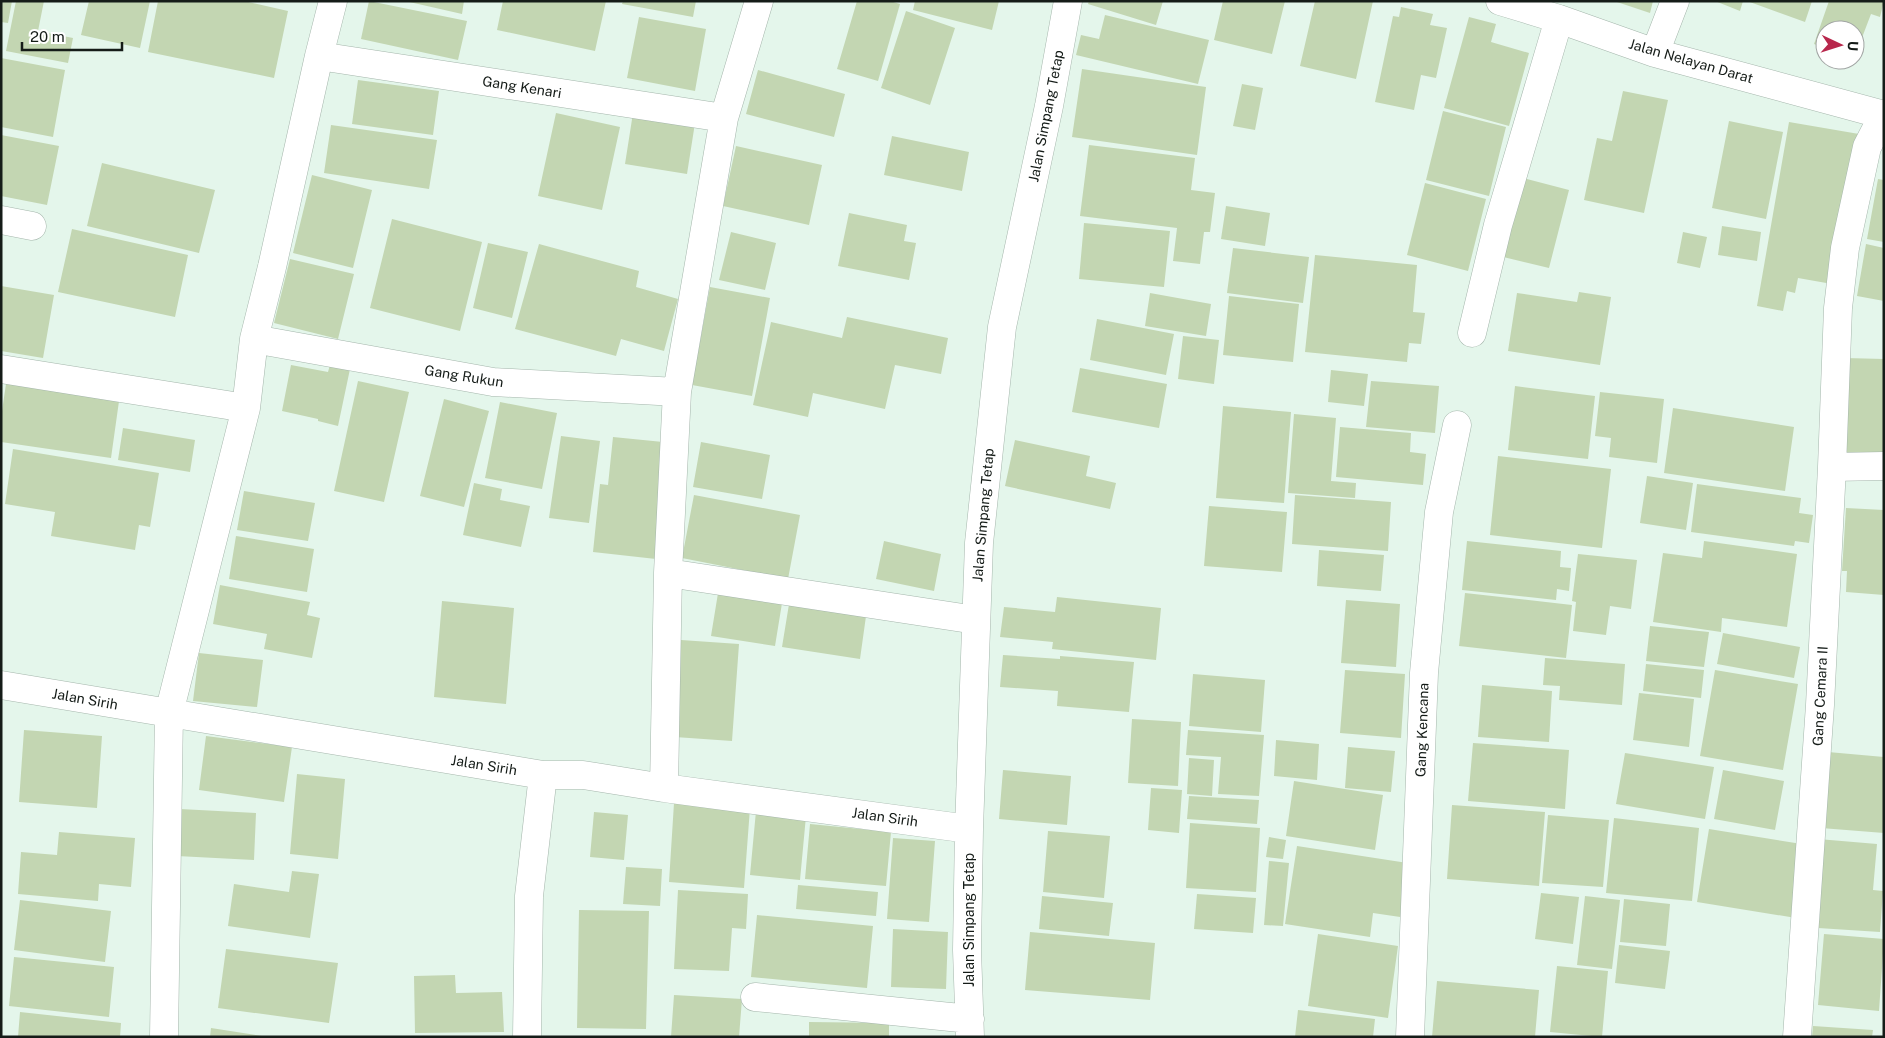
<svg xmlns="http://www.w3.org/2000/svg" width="1885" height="1038" font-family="'Public Sans',sans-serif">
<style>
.building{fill:#c3d6b2}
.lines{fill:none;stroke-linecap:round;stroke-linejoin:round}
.street-casing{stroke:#a5b6ac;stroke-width:29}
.street{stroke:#fff;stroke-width:28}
.labels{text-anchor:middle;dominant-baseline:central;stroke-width:5;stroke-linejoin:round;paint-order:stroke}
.street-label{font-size:14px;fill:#151c18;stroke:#fff}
</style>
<rect width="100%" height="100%" fill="#e4f6eb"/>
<path class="building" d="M1 1H12L8 23 1 22Z
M16 1H44L38 31 73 38 68 63 6 51Z
M89 1H150L140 48 81 35Z
M158 1H244L288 11 274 78 148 52Z
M369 1 467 21 458 60 361 39Z
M405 1H464L462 14Z
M503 1H606L595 51 497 30Z
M623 1H696L693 17 622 4Z
M857 1H890L900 4 878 81 837 69Z
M915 1H999L992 30 913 10Z
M1089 1H1163L1156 25 1088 4Z
M1223 1H1285L1272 54 1214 40Z
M1315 1H1373L1356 79 1300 66Z
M1614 1H1653L1650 13Z
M1715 1H1743L1740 11Z
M1747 1H1812L1805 22Z
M1829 1H1884L1880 17 1871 14 1855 56V30H1825V48L1814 44Z
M1401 7 1433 14 1430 25 1447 28 1436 78 1421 75 1414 110 1375 102 1393 16 1399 17Z
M906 11 955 28 930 105 881 88Z
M1105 15 1209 40 1198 84 1076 55 1081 35 1099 39Z
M639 17 706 29 695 91 627 78Z
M1469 17 1496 24 1491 42 1529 53 1509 126 1444 108Z
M1 58 65 70 53 137 1 127Z
M1082 69 1206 87 1197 155 1072 137Z
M758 70 845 94 834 137 746 114Z
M358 80 439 91 433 135 352 124Z
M1242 84 1263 88 1255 130 1233 126Z
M1623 91 1668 100 1644 213 1584 200 1597 138 1612 141Z
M1443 111 1506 127 1489 196 1426 180Z
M556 113 620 127 602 210 538 196Z
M633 113 695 123 687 174 625 164Z
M1729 121 1783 132 1766 219 1712 208Z
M1789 122 1859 134 1832 284 1798 278 1795 293 1787 291 1783 311 1757 306Z
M331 125 437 140 429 189 324 173Z
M1 135 59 146 47 205 1 196Z
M892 136 969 152 962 191 884 175Z
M1089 145 1195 158 1191 190 1215 193 1210 232H1204L1200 264 1173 261 1177 228 1080 216Z
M736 146 822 165 809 225 723 206Z
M102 163 215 190 199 253 87 226Z
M312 175 372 190 353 268 293 253Z
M1515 176 1569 190 1549 268 1495 255Z
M1878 179 1884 180V242L1867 239Z
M1425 183 1486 199 1468 271 1407 255Z
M1226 206 1270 213 1265 246 1221 239Z
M849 213 907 225 904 241 916 243 909 280 838 266Z
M392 219 482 242 460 331 370 308Z
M1084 223 1170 231 1164 287 1079 279Z
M1722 226 1761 232 1757 261 1718 255Z
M72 229 188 255 175 317 58 292Z
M731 232 776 243 765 290 719 280Z
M1683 232 1707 237 1700 268 1677 263Z
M488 243 528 252 512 318 473 308Z
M539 244 639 271 636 287 678 299 664 351 621 339 616 356 515 329Z
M1866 244 1884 248V301L1857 296Z
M1233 248 1309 257 1303 303 1227 293Z
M1315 255 1417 265 1413 312 1425 313 1421 344 1409 343 1407 362 1305 352Z
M290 259 354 274 338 339 274 323Z
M1 286 54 295 43 358 1 351Z
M710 287 770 298 752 396 692 385Z
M1579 292 1611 297 1600 365 1508 351 1517 293 1577 302Z
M1150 293 1211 304 1206 336 1145 326Z
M1229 296 1299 304 1293 362 1223 355Z
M847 317 948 338 941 374 895 365 885 409 813 393 808 417 753 405 771 322 842 338Z
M1097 319 1174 334 1166 375 1090 360Z
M1183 336 1219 340 1214 384 1178 379Z
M1845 358 1884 359V458H1844Z
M291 365 328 372 330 365 350 369 338 426 318 421V419L282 411Z
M1080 368 1167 384 1159 428 1072 412Z
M1331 370 1368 374 1364 406 1328 402Z
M7 377 120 394 111 458 1 442V418Z
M358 381 409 392 384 502 334 491Z
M1371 381 1439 386 1435 433 1366 427Z
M1515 386 1595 396 1588 459 1508 450Z
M1600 392 1664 399 1657 463 1609 457 1611 438 1595 436Z
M444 399 489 411 464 507 420 496Z
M500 402 557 413 542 489 485 478Z
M1223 406 1291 412 1284 503 1216 498Z
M1673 408 1794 427 1785 491 1664 473Z
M1294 414 1336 418 1331 481 1356 483 1355 498 1288 493Z
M1340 427 1411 433 1410 452 1426 454 1423 485 1336 477Z
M123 428 195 440 190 472 118 460Z
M561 436 600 441 589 523 549 518Z
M613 437 663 442 658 490H663L656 559 593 552 600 484 608 485Z
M1015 440 1090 456 1086 476 1116 483 1110 509 1005 486Z
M701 442 770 455 762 499 693 487Z
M13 449 159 473 150 527 139 525 135 550 51 536 55 512 5 504Z
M1498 456 1611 469 1602 548 1490 535Z
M1647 476 1693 483 1686 530 1640 523Z
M474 483 502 489 500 500 530 506 521 547 463 535Z
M1697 484 1801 498 1799 513 1813 515 1809 543 1795 541 1794 546 1691 532Z
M244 491 315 503 308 541 237 530Z
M694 495 800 515 788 579 682 558Z
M1295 495 1391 502 1388 551 1292 544Z
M1209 506 1287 512 1282 572 1204 566Z
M1846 508 1884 510V595L1846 592 1847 571H1842Z
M236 536 314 549 307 592 229 579Z
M884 541 941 554 934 591 876 579Z
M1467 541 1561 551 1560 567 1571 568 1569 591 1557 589 1556 600 1462 590Z
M1704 541 1797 554 1787 627 1722 618 1721 632 1653 622 1663 553 1702 558Z
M1319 550 1384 555 1381 591 1317 586Z
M1578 554 1637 560 1631 609 1610 606 1606 635 1573 631 1576 602 1572 601Z
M220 585 310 602 307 615 320 618 312 658 264 649 267 634 213 624Z
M719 587 783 597 775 646 711 636Z
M1465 593 1572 605 1566 658 1459 646Z
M1057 597 1161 608 1156 660 1052 649 1053 642 1000 637 1004 607 1055 612Z
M790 598 867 609 860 659 782 647Z
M1346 600 1400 604 1396 667 1341 663Z
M442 601 514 608 506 704 434 697Z
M1650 626 1709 632 1704 667 1646 661Z
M1723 633 1800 647 1794 678 1717 664Z
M681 640 739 644 732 741 675 737Z
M199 653 263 660 257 707 193 701Z
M1003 655 1060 659V656L1134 662 1129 712 1057 706 1058 691 1000 687Z
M1545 658 1625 664 1622 705 1559 700 1560 686 1543 685Z
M1646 664 1704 670 1701 698 1643 691Z
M1345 670 1405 674 1401 738 1340 733Z
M1715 670 1798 684 1783 770 1700 756Z
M1193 674 1265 680 1261 732 1189 726Z
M1482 685 1552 691 1549 742 1478 737Z
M1639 693 1694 699 1689 747 1633 740Z
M1132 719 1181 722 1178 786 1128 783Z
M24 730 102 736 97 808 19 802Z
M1188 730 1264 735 1259 796 1218 794 1221 757 1186 755Z
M206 736 292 747 284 802 199 790Z
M1276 740 1319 744 1317 780 1274 776Z
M1473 743 1569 750 1565 809 1468 801Z
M1348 747 1395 751 1391 792 1345 788Z
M1828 752 1884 757V833L1821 828Z
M1625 753 1714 767 1705 819 1616 804Z
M1189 758 1214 760 1212 796 1187 794Z
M1003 770 1071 776 1067 825 999 819Z
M1723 770 1784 781 1775 830 1714 819Z
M297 774 345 779 338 859 290 854Z
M1294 781 1383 795 1375 850 1286 836Z
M1151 788 1182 790 1179 833 1148 830Z
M1189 796 1259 800 1257 824 1187 819Z
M674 803 750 808 744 888 669 882Z
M1452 805 1545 812 1539 886 1447 879Z
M180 809 256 813 254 860 177 856Z
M756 811 806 816 800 880 750 875Z
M594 812 628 815 624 860 590 857Z
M1548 815 1609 820 1603 887 1542 883Z
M1614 818 1699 828 1692 901 1606 893Z
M1190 823 1260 828 1256 892 1186 888Z
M810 824 891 832 886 886 805 879Z
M1709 829 1808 845 1796 918 1697 902Z
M1048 831 1110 836 1104 898 1043 892Z
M59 832 135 838 131 887 99 884 98 901 18 894 21 852 57 855Z
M1269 837 1286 840 1283 859 1266 857Z
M893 838 935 841 929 922 887 919Z
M1818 839 1877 844 1873 890 1883 891 1880 932 1818 928 1820 915 1811 914Z
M1297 846 1414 864 1407 918 1373 913 1370 937 1285 924Z
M1269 861 1289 863 1283 926 1264 925Z
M626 867 662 869 660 906 623 904Z
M292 871 319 874 310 938 228 926 234 884 289 892Z
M798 885 878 892 876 916 796 909Z
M678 890 748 894 746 929 732 928 729 971 674 969Z
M1541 893 1579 897 1573 944 1535 939Z
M1197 894 1256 898 1253 933 1194 929Z
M1042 896 1113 903 1109 936 1039 929Z
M1585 896 1620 900 1612 969 1577 965Z
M1624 899 1670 904 1666 946 1620 942Z
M20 900 111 911 105 962 14 950Z
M579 910 649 911 646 1029 577 1028Z
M757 915 873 926 867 988 751 977Z
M893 929 948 932 946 989 891 987Z
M1030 932 1155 943 1150 1000 1025 990Z
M1318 934 1398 946 1388 1018 1308 1006Z
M1824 934 1884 939 1879 1011 1818 1005Z
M1619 945 1670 951 1665 989 1615 983Z
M226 949 338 963 329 1023 218 1008Z
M14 957 114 967 109 1017 9 1006Z
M1557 966 1608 971 1602 1037 1550 1032Z
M455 975 456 993 502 992 504 1032 415 1033 414 976Z
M1437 981 1539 990 1535 1037H1432Z
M674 995 742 999 739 1037H671Z
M1298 1010 1375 1019 1373 1037H1295Z
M20 1012 121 1023 120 1037H18Z
M809 1022 889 1023V1037H809Z
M1813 1026 1873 1030 1872 1037H1812Z
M211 1028 262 1036V1037H210Z"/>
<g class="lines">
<defs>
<path id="street" d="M1500 1 1559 19 1655 53 1884 115
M1655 53 1675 1
M319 56 724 118
M1 220 32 226
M1472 333 1498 225 1559 19
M254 339 493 382 677 392
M1 369 246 408
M1832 467 1884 466
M668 573 976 620
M1 685 543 775H583L664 788 969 829
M664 788 668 573 677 392 724 118 759 1
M755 997 970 1019
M164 1037 169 713 246 408 254 339 272 267 319 56 333 1
M527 1037 529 896 543 775
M970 1037 967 950 969 829 979 543 1002 327 1049 106 1068 1
M1410 1037 1424 673 1439 512 1457 425
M1797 1037 1820 705 1832 467 1838 308 1845 248 1867 147 1884 114"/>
</defs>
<use href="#street" class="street-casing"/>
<use href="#street" class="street"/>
</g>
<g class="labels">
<g class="street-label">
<text transform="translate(1691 61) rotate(16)">Jalan Nelayan Darat</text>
<text transform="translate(522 87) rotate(9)">Gang Kenari</text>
<text transform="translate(1046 116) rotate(-79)">Jalan Simpang Tetap</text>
<text transform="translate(464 376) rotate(9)">Gang Rukun</text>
<text transform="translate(983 515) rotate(-85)">Jalan Simpang Tetap</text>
<text transform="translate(1820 696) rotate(-87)">Gang Cemara II</text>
<text transform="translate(85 699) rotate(10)">Jalan Sirih</text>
<text transform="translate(1422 730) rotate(-88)">Gang Kencana</text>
<text transform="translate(484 765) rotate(9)">Jalan Sirih</text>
<text transform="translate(885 817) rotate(8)">Jalan Sirih</text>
<text transform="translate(969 920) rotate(-90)">Jalan Simpang Tetap</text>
</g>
</g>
<rect width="1885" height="1038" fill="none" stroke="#151c18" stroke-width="5"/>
<g transform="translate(1840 45) rotate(94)"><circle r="24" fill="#ffffff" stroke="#a1a4a3"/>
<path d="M0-4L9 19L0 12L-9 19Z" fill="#b8274c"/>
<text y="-8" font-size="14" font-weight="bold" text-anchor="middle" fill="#151c18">U</text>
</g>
<path d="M22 42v8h100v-8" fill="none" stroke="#151c18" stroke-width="2.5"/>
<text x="30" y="42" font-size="15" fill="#151c18" stroke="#ffffff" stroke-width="4" paint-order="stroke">20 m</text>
</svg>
